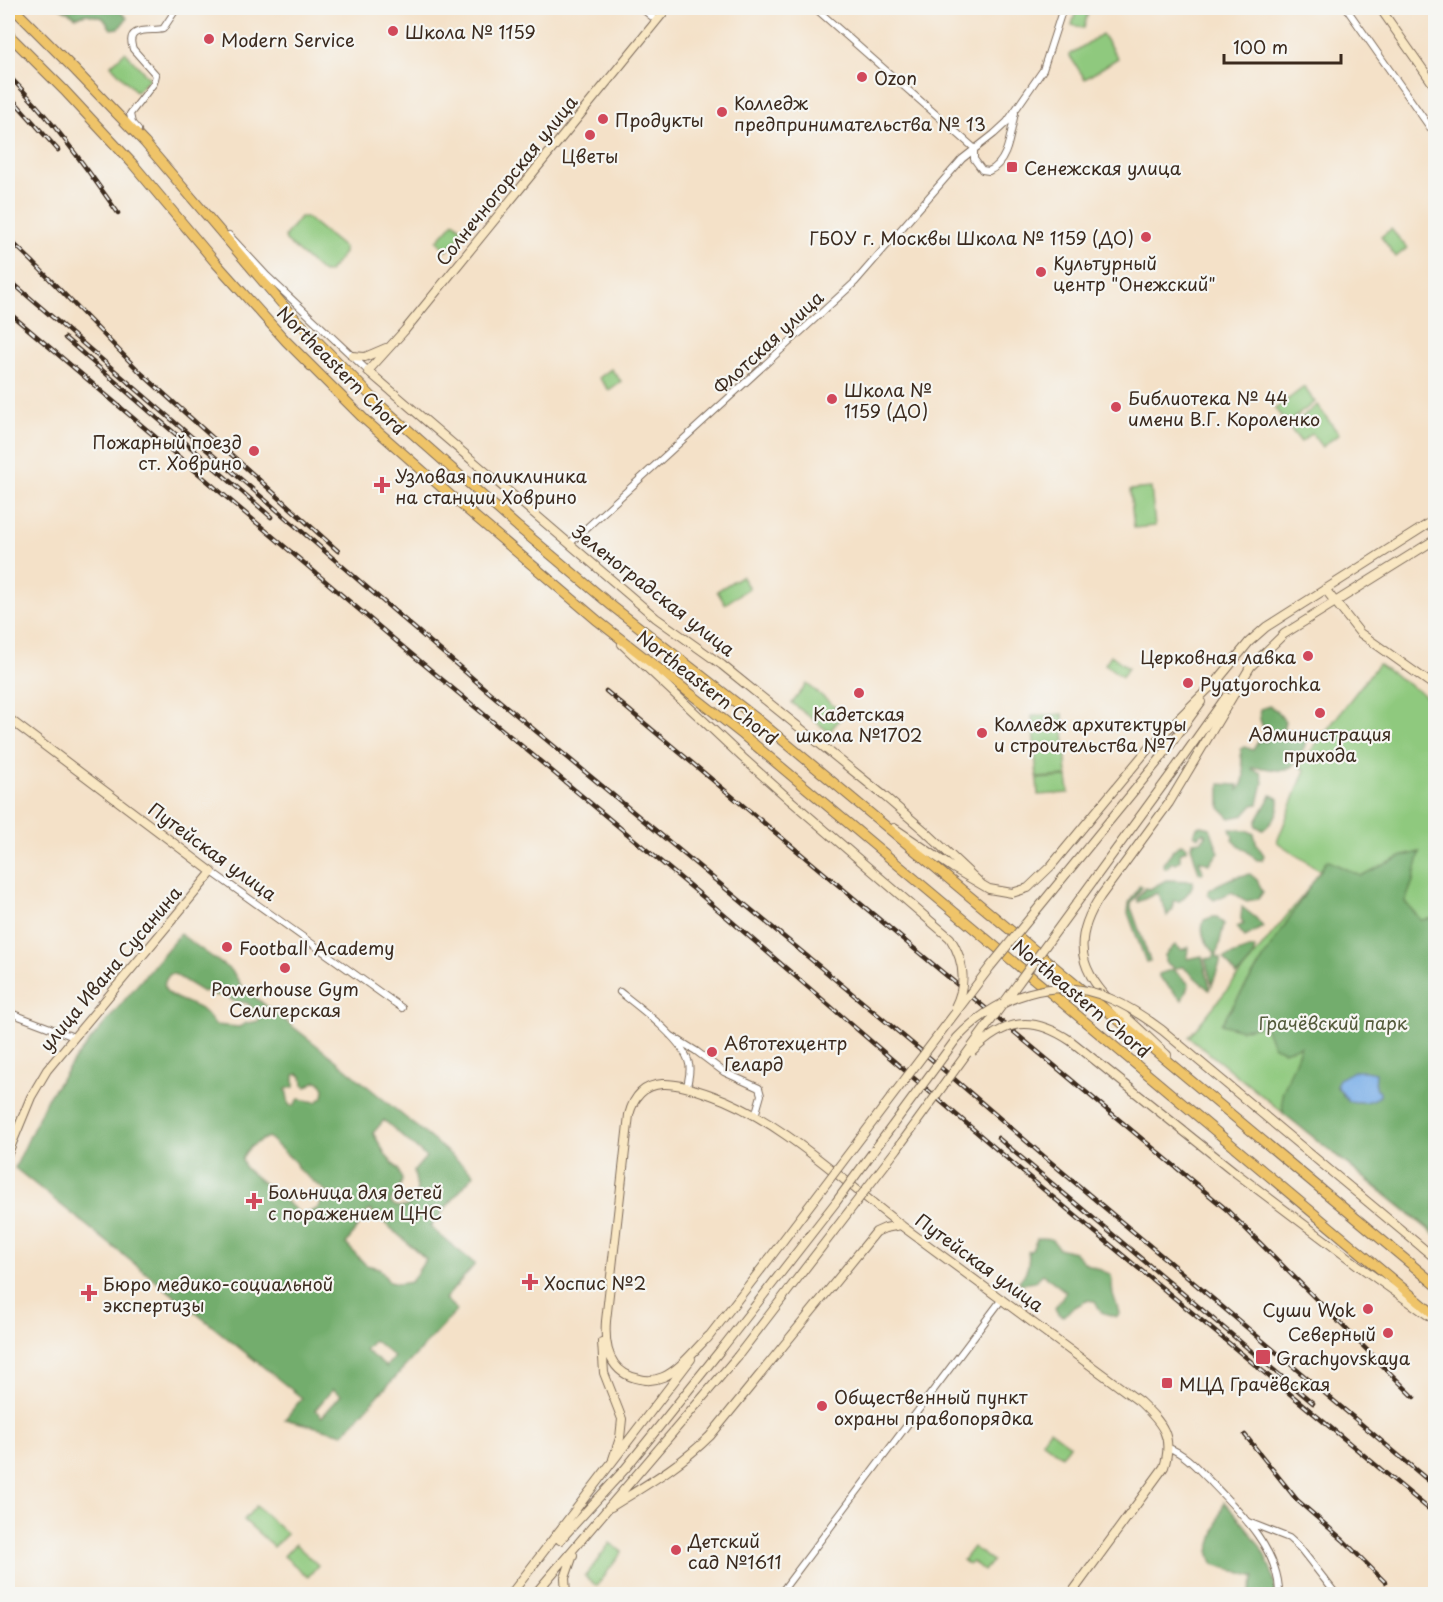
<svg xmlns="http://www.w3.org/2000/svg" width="1443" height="1602" font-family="'Playpen Sans',sans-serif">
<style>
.green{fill:#8fc97e;stroke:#657a4e;stroke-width:1.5}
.forest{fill:#73ad6d;stroke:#576c46;stroke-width:1.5;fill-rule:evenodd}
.water{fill:#7aafe8;stroke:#5a6c83;stroke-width:1.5}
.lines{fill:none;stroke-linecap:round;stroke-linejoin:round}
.street-casing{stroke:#7c6a5a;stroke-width:8}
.secondary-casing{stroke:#7c6a5a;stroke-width:10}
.primary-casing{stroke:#7c6a5a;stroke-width:11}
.street{stroke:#fff;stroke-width:6}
.secondary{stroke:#f9e7c3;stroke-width:8}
.primary{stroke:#efc469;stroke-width:9}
.rail-casing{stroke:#3b2a1e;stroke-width:4.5}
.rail{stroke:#f6f6f2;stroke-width:2;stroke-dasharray:7;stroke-linecap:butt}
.secondary-bridge-casing{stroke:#7c6a5a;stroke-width:10;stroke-linecap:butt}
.secondary-bridge{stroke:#f9e7c3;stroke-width:8}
.poi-dot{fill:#d1495b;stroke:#f6f6f2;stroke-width:2}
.labels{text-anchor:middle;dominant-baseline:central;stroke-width:4.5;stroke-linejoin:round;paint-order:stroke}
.poi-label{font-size:18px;fill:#3b2a1e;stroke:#f6f6f2;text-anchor:start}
.street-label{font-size:18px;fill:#3b2a1e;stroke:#f6f6f2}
.park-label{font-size:18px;fill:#545a3b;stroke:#f6f6f2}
</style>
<rect width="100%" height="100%" fill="#f6f6f2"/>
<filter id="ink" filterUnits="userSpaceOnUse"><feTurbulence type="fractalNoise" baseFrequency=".0167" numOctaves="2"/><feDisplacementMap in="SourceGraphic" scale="12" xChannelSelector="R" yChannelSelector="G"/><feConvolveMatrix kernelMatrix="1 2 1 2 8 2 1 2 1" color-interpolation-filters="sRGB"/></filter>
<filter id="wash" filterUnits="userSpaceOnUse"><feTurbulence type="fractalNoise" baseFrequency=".008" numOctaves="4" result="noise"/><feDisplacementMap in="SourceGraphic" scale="24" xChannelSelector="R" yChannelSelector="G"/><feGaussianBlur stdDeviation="1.35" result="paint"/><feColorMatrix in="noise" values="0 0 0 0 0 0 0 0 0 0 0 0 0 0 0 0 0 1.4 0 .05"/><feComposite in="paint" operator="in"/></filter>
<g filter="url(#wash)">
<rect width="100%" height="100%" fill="#f4e1c8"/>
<path class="green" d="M1077 8H1089L1084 28 1072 25Z
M1102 34 1118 58 1085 79 1069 55Z
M125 52 150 79 136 92 111 65Z
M300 217H306L344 248V253L329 272 323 273 286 241 285 236Z
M454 222 464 231 447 251 437 241Z
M1391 229 1407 248 1396 257 1381 237Z
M611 369 621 381 609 390 599 378Z
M1304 387 1315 402 1287 423 1275 409Z
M1317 405 1339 434 1322 447 1312 434 1301 442 1289 427Z
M1151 488 1155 526 1134 528 1130 490Z
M741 576 749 588 725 604 717 591Z
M1111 655 1128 668 1122 677 1105 664Z
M1378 664 1435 702V1235L1189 1037 1322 872 1277 842 1305 770 1299 766Z
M807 684 844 714 829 732 792 703Z
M1063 714 1067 776 1037 778 1032 716Z
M1067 777 1069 793 1038 795 1037 779Z
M1050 1430 1070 1445 1062 1456 1042 1441Z
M256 1506 287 1534 274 1547 244 1520Z
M610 1543 622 1552 597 1586 585 1577Z
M295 1544 318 1565 308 1577 284 1556Z
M973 1547 992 1561 984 1571 972 1561 968 1564 963 1560Z"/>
<path class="forest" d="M61 8H116L127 18 119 28 111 29 103 18 87 14 76 17Z
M1269 706 1276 710 1285 721 1283 731 1299 732C1300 733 1304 737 1305 739 1308 746 1293 769 1286 770 1279 772 1263 766 1252 768V769L1261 773 1263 782 1258 804 1253 805 1244 815 1230 818 1220 808V784L1238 785V790C1250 777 1240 764 1241 749L1245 747 1253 750 1259 740 1266 742C1268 730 1257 724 1260 709Z
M1271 795 1279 799C1280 812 1272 823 1263 830L1256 826V822Z
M1202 826 1210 828 1219 853 1209 864 1199 860 1203 872 1202 874 1199 873 1191 846 1193 842 1201 841 1206 836 1204 833 1200 834 1198 837 1194 834 1197 827Z
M1230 829 1247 830 1254 834 1257 845 1264 855 1262 860H1257L1243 848 1232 840 1233 837Z
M1181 844 1187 847 1186 850 1180 853V860L1176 863 1172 862 1167 868H1164L1163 864 1173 850Z
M1420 852 1413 881 1405 902 1421 920 1435 918V1233L1283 1113 1282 1094 1301 1046 1284 1051 1274 1047 1264 1025 1241 1030 1221 1024 1327 860 1360 876 1403 856ZM1375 1081V1088L1348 1101 1336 1086Z
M1250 874 1257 880 1263 892 1258 899 1246 901 1232 892 1214 900 1208 895V891C1220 882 1235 876 1250 874Z
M1166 880 1193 881C1193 890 1186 895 1180 901H1173V909L1167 916 1165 908 1157 893 1138 902 1137 899 1145 888 1150 889Z
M1140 885 1142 887 1131 904V910H1132L1150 961 1146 962 1128 913 1129 903Z
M1242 907 1256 918 1263 927 1245 937 1237 927 1244 924 1241 918Z
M1212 917H1217L1224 924 1217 954V958H1220V963L1212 985 1205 959 1213 958 1215 953C1206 943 1199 934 1204 920Z
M180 934 233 972 242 987 333 1058 474 1174 430 1227 475 1264 445 1299 457 1310 343 1434 285 1419 302 1398 15 1168 47 1099 75 1059ZM170 974H174L203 992 207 990 214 995 227 996 233 1001 247 1003 260 1014 259 1021 247 1023 239 1027 215 1025C211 1020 207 1014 202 1010 192 1001 149 997 170 974ZM298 1074 302 1076 303 1085 306 1087 316 1081 320 1082 324 1089 323 1097 316 1102 299 1099 293 1106 289 1105 286 1089 294 1087V1075ZM384 1120 426 1157 414 1171 417 1188 416 1200C407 1208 399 1210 390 1202L399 1189 402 1180 398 1169 387 1157 373 1133ZM268 1137 295 1162 298 1169 328 1193 317 1209 302 1215 245 1168 242 1160C244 1149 258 1141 268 1137ZM370 1210 426 1259 411 1282 398 1284 389 1282 379 1268 366 1265 346 1244 365 1215ZM374 1340 394 1357 386 1367 365 1350ZM333 1389 341 1395 322 1417 315 1410Z
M1175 945 1182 950 1188 947 1187 957 1188 959 1202 956 1210 987 1209 990 1183 967 1174 968 1165 962V955Z
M1251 948H1255C1253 959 1246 969 1236 975L1224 958Z
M1173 969 1189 984 1182 1000 1159 977V974Z
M1041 1238C1051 1238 1053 1239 1058 1248L1074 1252 1086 1264 1110 1274C1114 1281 1111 1286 1113 1294 1115 1301 1118 1307 1119 1314L1116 1317 1101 1312 1095 1301 1086 1300C1080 1306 1079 1304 1072 1308 1069 1310 1068 1314 1063 1316L1058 1314 1055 1308 1066 1292 1043 1274 1034 1282 1021 1284 1019 1281C1027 1273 1030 1263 1028 1252L1032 1250 1037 1239Z
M1224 1502C1249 1528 1273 1557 1276 1594H1249L1255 1577 1213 1564 1209 1551Z"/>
<path class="water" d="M1354 1071H1365L1376 1073 1375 1088 1380 1092V1096C1369 1103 1361 1103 1348 1101L1336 1085 1339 1079Z"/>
</g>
<g filter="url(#ink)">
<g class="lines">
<defs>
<path id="street" d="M641 8 656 20
M815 8 974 148
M1346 8 1436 136
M138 130 132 123 130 114 154 83 156 75 133 49C124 25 151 32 163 29L177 8
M974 149V159L982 170 989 171C1009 162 1010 133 1015 113
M229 235 267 276 368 371
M569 544 855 282 962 159 994 134 1007 122 1043 70 1063 8
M212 872 402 1008
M620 992C639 1007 685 1041 689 1064 691 1071 688 1080 687 1087
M8 1012 74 1037
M670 1035 696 1051 724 1072 759 1088 761 1095 755 1116
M1169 1448C1185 1454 1196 1467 1208 1479 1237 1509 1280 1550 1279 1594
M1248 1522 1289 1538 1300 1548 1336 1594
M780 1594 1002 1299"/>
<path id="secondary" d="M667 8 405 330 368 371 656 618 722 665 883 795 926 832 981 884
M1380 8 1436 88
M352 356 365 357 386 348
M1325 589 1360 633 1436 687
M622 644 743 758 790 800
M1249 668 1284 634 1436 539
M1212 687 1249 642 1266 627 1436 519
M8 718 212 872 47 1070 31 1097 8 1153
M1160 759 1201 702
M1174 770 1226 697
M894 828 953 868 989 889 1012 893 1028 888 1051 866 1148 749 1215 682
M1167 1055C1153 1042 1140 1029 1126 1017 1085 979 1066 948 1100 897L1169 803 1252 664
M1359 1266 1432 1318
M709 1336C695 1349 680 1370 663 1377 656 1380 647 1381 640 1379 610 1374 604 1347 606 1321L629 1115C640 1071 679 1083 711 1095 780 1119 844 1182 902 1226 981 1285 1061 1343 1140 1402 1162 1423 1174 1436 1164 1467L1071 1594
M707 1339 769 1259
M602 1342 604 1373 622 1419 620 1438 613 1459
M611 1507C646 1485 681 1465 710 1436L876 1232 885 1228 901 1225
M560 1540 625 1469 723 1347
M511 1594 691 1359
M535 1594 737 1357
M566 1594 565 1578 573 1555"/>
<path id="primary" d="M13 8 74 69 145 143 289 312 378 403 518 527 612 606 756 718 1436 1285
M8 34 64 90 132 163 215 262 286 341 364 419 458 502 598 621 743 735 1436 1316"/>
</defs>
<use href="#street" class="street-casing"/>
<use href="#secondary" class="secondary-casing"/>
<use href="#primary" class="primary-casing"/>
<use href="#street" class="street"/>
<use href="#secondary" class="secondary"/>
<use href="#primary" class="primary"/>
<defs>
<path id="rail" d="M8 75C51 118 83 163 118 213
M8 94 58 150
M8 238 32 261 141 373 338 551
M8 279 484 688 931 1059 1047 1159 1436 1487
M8 312 409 652 702 896 1037 1184 1436 1515
M65 338 271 517
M606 691 1227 1210 1414 1397
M998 1138 1313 1403
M1245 1435 1297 1500 1343 1540 1385 1582"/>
</defs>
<use href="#rail" class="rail-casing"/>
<use href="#rail" class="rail"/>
<defs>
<path id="secondary-bridge" d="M790 800 950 938C964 960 967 984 955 1007
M972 1052C1005 1019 1032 1015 1071 1041L1236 1173 1359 1266
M769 1259 990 967 1160 759
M723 1347 836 1202 957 1038C997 996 1056 974 1111 999 1130 1007 1146 1018 1162 1030L1436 1259
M737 1357 897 1149 1174 770"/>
</defs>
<use href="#secondary-bridge" class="secondary-bridge-casing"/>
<use href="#secondary-bridge" class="secondary-bridge"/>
</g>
</g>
<g class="poi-dot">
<circle cx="393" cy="31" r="6"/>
<circle cx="209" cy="39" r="6"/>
<circle cx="862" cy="77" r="6"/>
<circle cx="722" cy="112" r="6"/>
<circle cx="603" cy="119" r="6"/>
<circle cx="590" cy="135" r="6"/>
<rect x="1006" y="161" width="12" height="12" rx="3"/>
<circle cx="1146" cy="237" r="6"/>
<circle cx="1041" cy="272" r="6"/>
<circle cx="832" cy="399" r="6"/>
<circle cx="1116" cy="407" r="6"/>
<circle cx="254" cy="451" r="6"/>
<path d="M379 476h6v6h6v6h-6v6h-6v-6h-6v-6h6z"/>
<circle cx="1308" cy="656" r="6"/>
<circle cx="1188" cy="683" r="6"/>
<circle cx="859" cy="693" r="6"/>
<circle cx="1320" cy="713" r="6"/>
<circle cx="982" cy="733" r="6"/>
<circle cx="227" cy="947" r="6"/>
<circle cx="285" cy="968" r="6"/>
<circle cx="712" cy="1052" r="6"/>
<path d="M251 1192h6v6h6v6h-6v6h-6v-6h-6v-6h6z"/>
<path d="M527 1273h6v6h6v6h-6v6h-6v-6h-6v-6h6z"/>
<path d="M86 1284h6v6h6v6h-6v6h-6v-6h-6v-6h6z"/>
<circle cx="1368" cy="1309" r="6"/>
<circle cx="1388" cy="1333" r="6"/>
<rect x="1255" y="1349" width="16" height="16" rx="3"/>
<rect x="1161" y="1377" width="12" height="12" rx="3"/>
<circle cx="822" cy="1406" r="6"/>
<circle cx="676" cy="1550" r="6"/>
</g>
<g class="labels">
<g class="poi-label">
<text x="405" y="31">Школа № 1159</text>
<text x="221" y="39">Modern Service</text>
<text x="874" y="77">Ozon</text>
<text x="734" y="102">Колледж<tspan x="734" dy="21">предпринимательства № 13</tspan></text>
<text x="615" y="119">Продукты</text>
<text x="590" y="155" text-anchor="middle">Цветы</text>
<text x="1024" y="167">Сенежская улица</text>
<text x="1134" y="237" text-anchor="end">ГБОУ г. Москвы Школа № 1159 (ДО)</text>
<text x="1053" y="262">Культурный<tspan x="1053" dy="21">центр "Онежский"</tspan></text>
<text x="844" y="389">Школа №<tspan x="844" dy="21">1159 (ДО)</tspan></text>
<text x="1128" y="397">Библиотека № 44<tspan x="1128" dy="21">имени В.Г. Короленко</tspan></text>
<text x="242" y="441" text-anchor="end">Пожарный поезд<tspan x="242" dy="21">ст. Ховрино</tspan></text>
<text x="395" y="475">Узловая поликлиника<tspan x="395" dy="21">на станции Ховрино</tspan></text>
<text x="1296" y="656" text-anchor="end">Церковная лавка</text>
<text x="1200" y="683">Pyatyorochka</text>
<text x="859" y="713" text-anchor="middle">Кадетская<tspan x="859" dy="21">школа №1702</tspan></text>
<text x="994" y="723">Колледж архитектуры<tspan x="994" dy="21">и строительства №7</tspan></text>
<text x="1320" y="733" text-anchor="middle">Администрация<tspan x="1320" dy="21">прихода</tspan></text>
<text x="239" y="947">Football Academy</text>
<text x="285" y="988" text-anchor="middle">Powerhouse Gym<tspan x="285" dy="21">Селигерская</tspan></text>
<text x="724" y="1042">Автотехцентр<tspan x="724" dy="21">Гелард</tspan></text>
<text x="268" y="1191">Больница для детей<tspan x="268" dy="21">с поражением ЦНС</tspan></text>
<text x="544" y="1282">Хоспис №2</text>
<text x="103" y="1283">Бюро медико-социальной<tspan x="103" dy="21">экспертизы</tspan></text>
<text x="1356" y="1309" text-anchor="end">Суши Wok</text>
<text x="1376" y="1333" text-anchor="end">Северный</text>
<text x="1276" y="1357">Grachyovskaya</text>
<text x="1179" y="1383">МЦД Грачёвская</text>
<text x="834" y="1396">Общественный пункт<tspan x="834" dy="21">охраны правопорядка</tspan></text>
<text x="688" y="1540">Детский<tspan x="688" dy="21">сад №1611</tspan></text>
</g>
<g class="street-label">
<text transform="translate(506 180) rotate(-51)">Солнечногорская улица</text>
<text transform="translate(768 342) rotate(-43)">Флотская улица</text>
<text transform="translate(342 370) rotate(45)">Northeastern Chord</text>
<text transform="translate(654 590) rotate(38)">Зеленоградская улица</text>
<text transform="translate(708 687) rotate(38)">Northeastern Chord</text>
<text transform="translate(213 851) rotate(36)">Путейская улица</text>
<text transform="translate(110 968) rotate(-50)">улица Ивана Сусанина</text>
<text transform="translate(1082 998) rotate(40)">Northeastern Chord</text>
<text transform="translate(980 1262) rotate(36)">Путейская улица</text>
</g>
<g class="park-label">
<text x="1333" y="1022">Грачёвский парк</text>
</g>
</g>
<rect width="1443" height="1602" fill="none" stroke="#f6f6f2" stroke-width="30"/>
<path d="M1224 54v9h117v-9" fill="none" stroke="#3b2a1e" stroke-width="3"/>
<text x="1233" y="54" font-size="18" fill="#3b2a1e" stroke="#f6f6f2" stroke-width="4.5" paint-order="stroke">100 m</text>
</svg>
